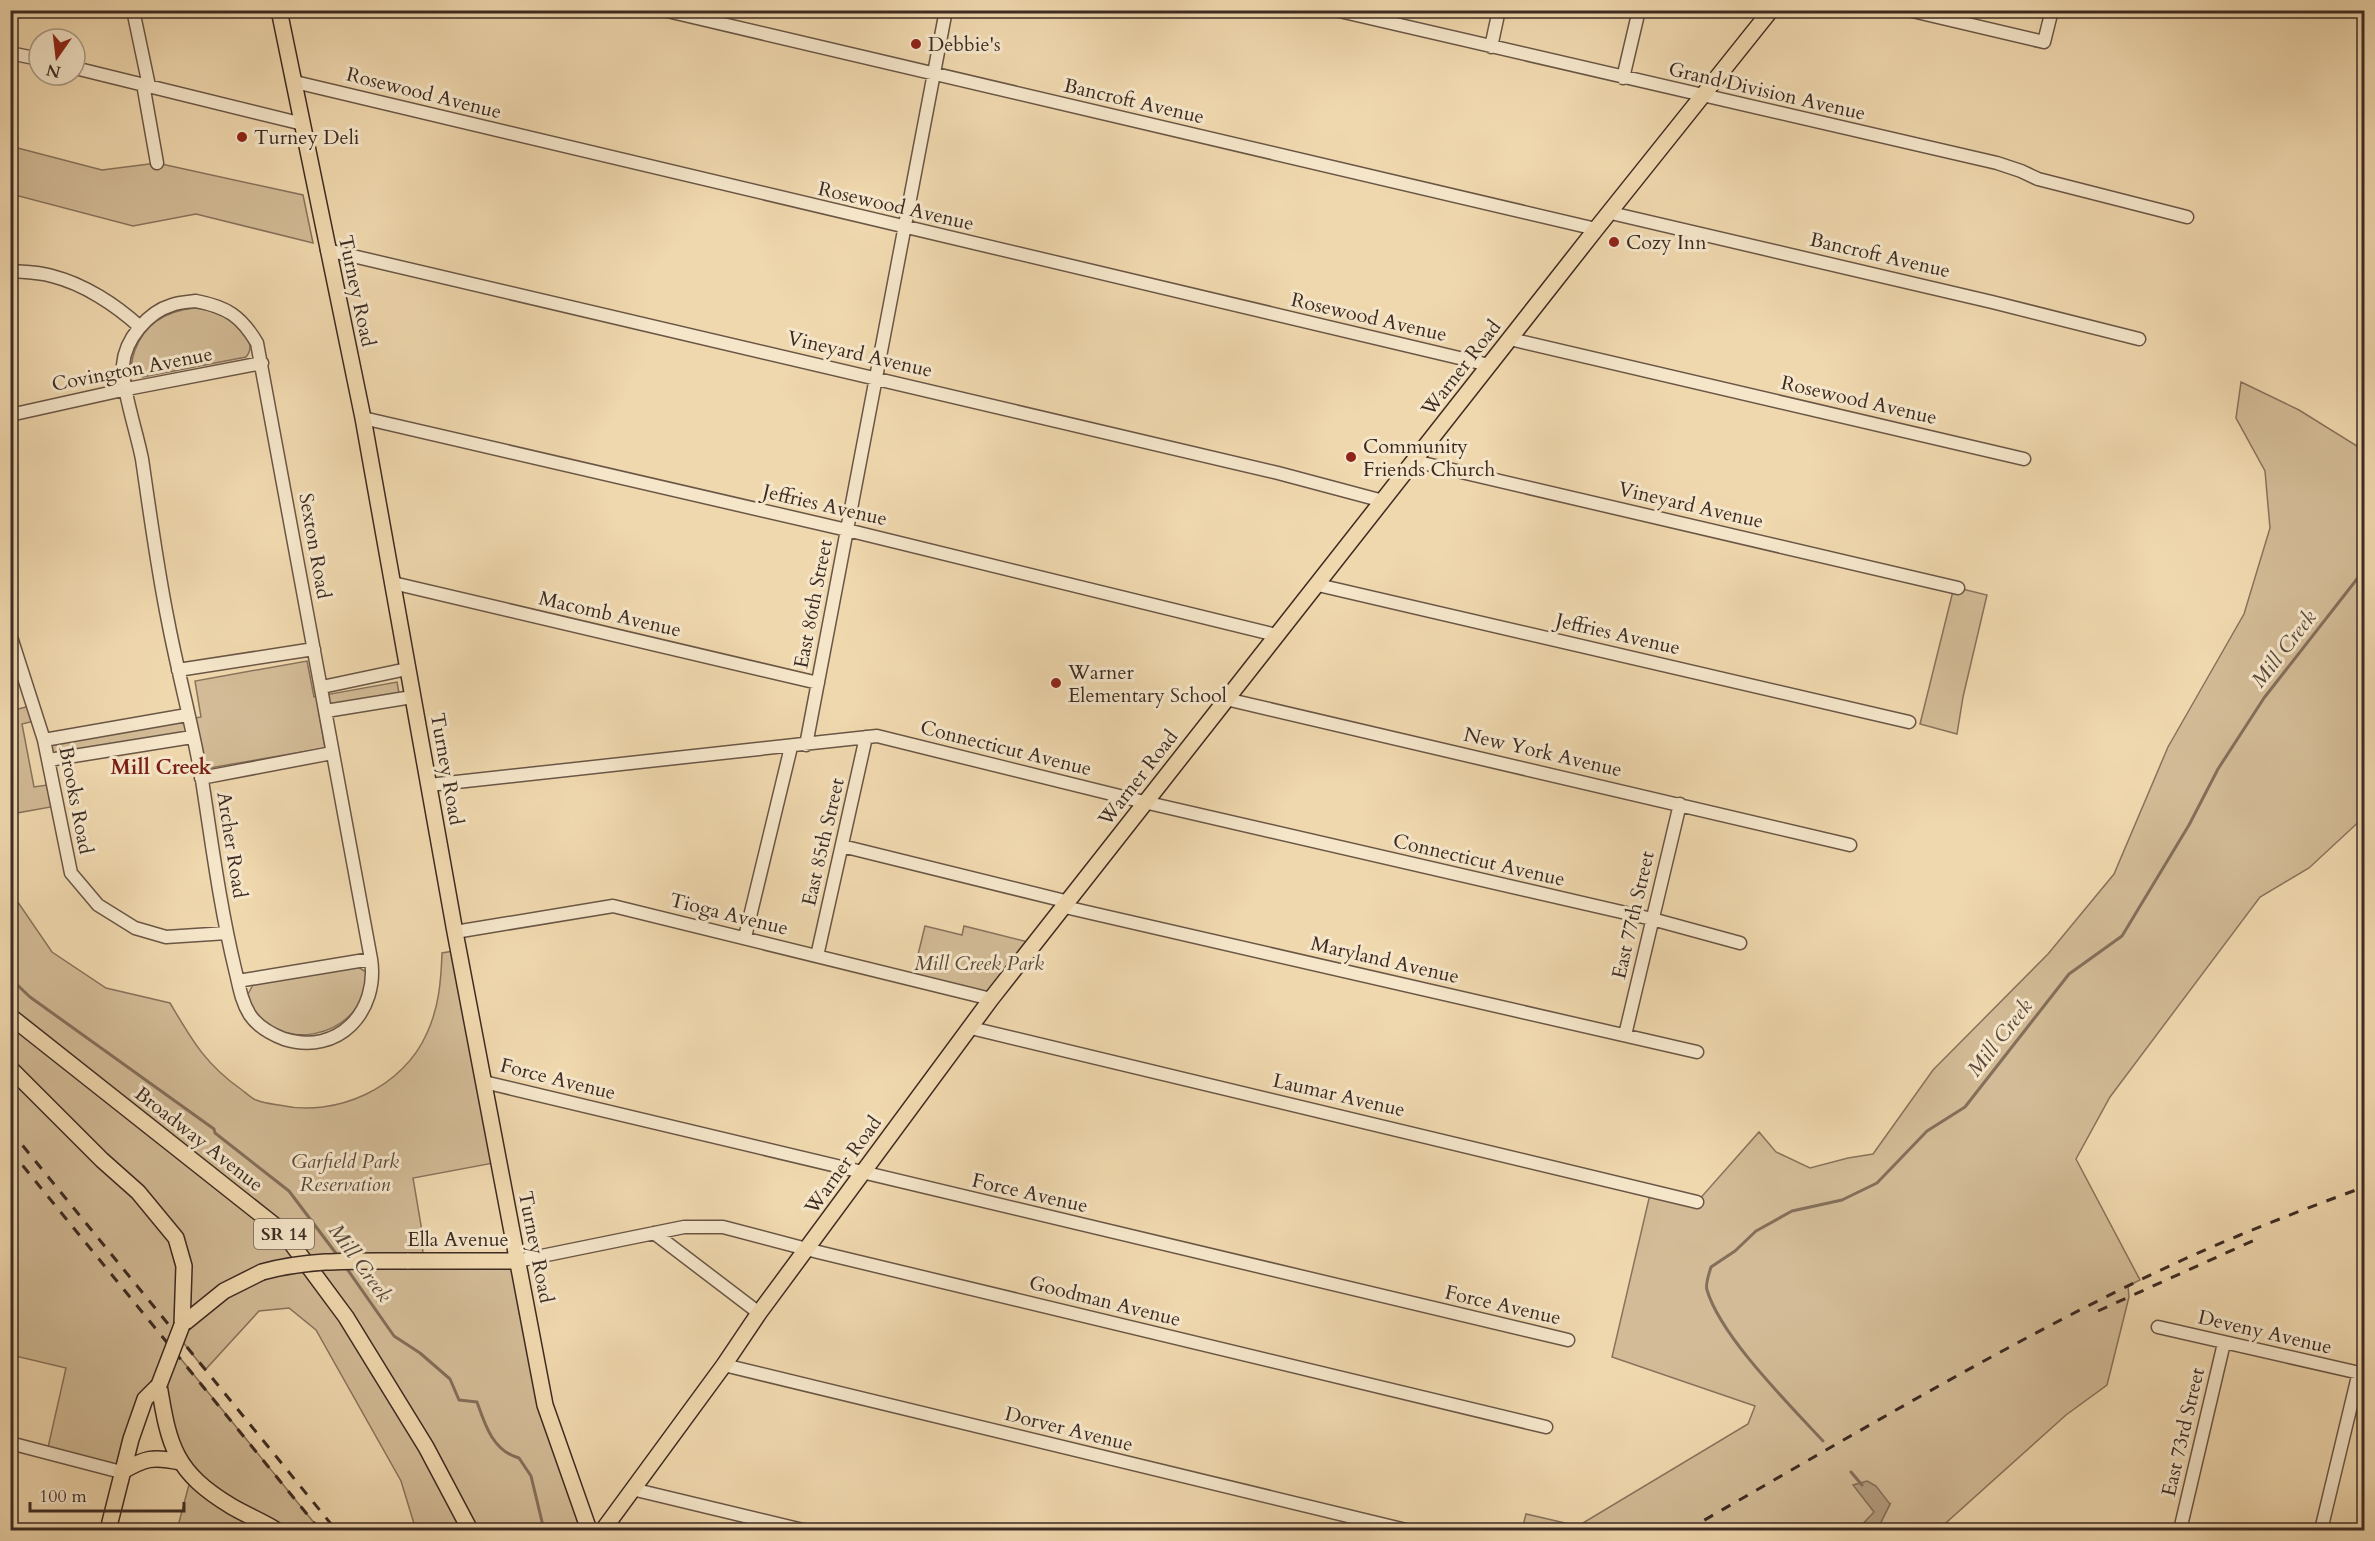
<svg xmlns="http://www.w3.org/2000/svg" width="2375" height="1541" font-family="Cardo,serif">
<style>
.green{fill:#d2bb96;stroke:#88735c;stroke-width:1.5}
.water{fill:#b39d7f;stroke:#846f5a;stroke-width:1.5}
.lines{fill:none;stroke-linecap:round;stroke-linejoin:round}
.stream{stroke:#846f5a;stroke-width:3}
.minor-casing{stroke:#6a5646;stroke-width:15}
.major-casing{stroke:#3d2b23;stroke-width:18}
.minor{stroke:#f5e6ca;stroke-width:12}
.major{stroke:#f0d8ae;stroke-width:15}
.rail{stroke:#3d2b23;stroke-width:3;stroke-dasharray:10 10;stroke-linecap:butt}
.major-bridge-casing{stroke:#3d2b23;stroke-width:18;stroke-linecap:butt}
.major-bridge{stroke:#f0d8ae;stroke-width:15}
.poi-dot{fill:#8f2418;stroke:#f5e6ca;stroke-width:2}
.labels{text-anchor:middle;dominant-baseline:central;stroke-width:6;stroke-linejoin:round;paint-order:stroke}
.shield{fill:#f5e6ca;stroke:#746355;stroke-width:1.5}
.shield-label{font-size:18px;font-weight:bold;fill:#3d2b23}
.poi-label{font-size:20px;fill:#3d2b23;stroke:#f5e6ca;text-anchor:start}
.street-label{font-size:20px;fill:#3d2b23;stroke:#f5e6ca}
.park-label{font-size:20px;font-style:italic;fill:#5b483a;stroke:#f5e6ca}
.water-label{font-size:21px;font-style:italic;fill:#5a483a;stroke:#f5e6ca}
.neighbourhood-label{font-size:21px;font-weight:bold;fill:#7a1f14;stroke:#f5e6ca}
</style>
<rect width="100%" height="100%" fill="#f0d8ae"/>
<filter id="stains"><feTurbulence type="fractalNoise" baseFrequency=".00333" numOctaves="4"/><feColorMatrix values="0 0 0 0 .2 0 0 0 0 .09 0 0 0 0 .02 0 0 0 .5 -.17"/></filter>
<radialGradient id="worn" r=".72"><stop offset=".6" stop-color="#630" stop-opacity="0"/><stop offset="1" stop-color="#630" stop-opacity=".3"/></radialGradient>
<path class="green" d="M10 146 102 170 157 163 303 195 313 243 196 214 133 226 11 194Z
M194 308C203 309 211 310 218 314 232 319 260 341 246 357L143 377 134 374C130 366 132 359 135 350 145 323 167 311 194 308Z
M2241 382 2299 410 2357 446 2364 458V817L2309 868 2260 897 2110 1097 2076 1159 2140 1280 2128 1286 2129 1297 2107 1385 2066 1415 1938 1530H1877L1890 1504 1874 1513 1857 1530H1522L1526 1514 1578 1526 1748 1424 1755 1406 1612 1357 1651 1190 1697 1202 1759 1132 1776 1152 1810 1168 1848 1158 1873 1154 1933 1070 2048 954 2114 874 2168 747 2244 614 2270 528 2265 471 2236 418Z
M1954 587 1987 595 1963 697 1957 734 1920 724Z
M307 661 314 697 397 682 399 693 318 708 325 748 204 769 198 734 54 759 51 743 201 717 195 681Z
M30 706 34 721 22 724 34 787 47 785 51 807 11 814 10 711Z
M10 880 15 898 52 952 106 988 170 1003C192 1040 205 1064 242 1090 246 1093 251 1098 256 1100 263 1103 272 1104 279 1105 336 1118 403 1088 427 1033 439 1007 441 981 442 953L459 950 499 1162 413 1178 423 1237H421L424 1260 517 1261 545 1405 589 1530H416L401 1481 316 1330 289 1308 259 1311 205 1370 178 1336 172 1348 320 1530H177L191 1477 159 1385 121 1472 47 1452 66 1368 11 1355Z
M925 926 962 935 964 926 1036 944 991 999 912 979Z
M358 967 366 972C370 1041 263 1060 248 994L253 985Z"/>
<path class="water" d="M1867 1481 1876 1486 1890 1504 1877 1530H1857L1874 1512 1853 1485Z"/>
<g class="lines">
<path class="stream" d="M10 978 30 997 214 1129 215 1133 289 1191 338 1256
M345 1266 394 1336 420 1353 450 1379 459 1400 477 1402C485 1425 493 1451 519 1458L531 1476 544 1530
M1823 1441C1789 1404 1721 1337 1707 1290 1705 1284 1709 1274 1711 1267L1735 1251 1756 1231 1792 1211 1842 1200 1877 1183 1927 1131 1965 1107 2069 974 2122 936 2189 825 2218 769 2264 698 2364 570
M1851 1472 1862 1485"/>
<defs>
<path id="minor" d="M133 10 149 86
M663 10 1596 229
M1335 10 1997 163 2021 171 2038 179 2187 217
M1908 10 2044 42 2052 10
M1491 47 1499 10
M10 53 39 59
M75 68 303 124
M1623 78 1639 10
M295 82 1489 365
M143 84 157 163
M1611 213 1992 302 2139 339
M327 250 1278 473 1383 501
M10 271C24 272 39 272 52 276 84 284 116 305 140 327
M196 301C227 307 241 316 257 343L371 959C379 1011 339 1056 284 1039 271 1034 258 1027 250 1015 241 1001 239 985 235 969 220 907 212 844 202 780 193 727 178 674 168 621 157 567 150 513 142 459 137 433 122 389 123 365 125 339 148 312 172 305 180 302 188 302 196 301Z
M1510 339 2024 459
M10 415 127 389 262 363
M363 418 847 530 1276 635
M1414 461 1958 588
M393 583 818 683
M1318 585 1909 722
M10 634 44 740 71 873 98 905 135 928 166 937 227 933
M178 670 314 649
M322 687 407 669
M1226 699 1850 845
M326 711 412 697
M44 740 187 715
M806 745 946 10
M49 760 192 737
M201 778 332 753
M429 785 877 736 1144 802 1652 919 1740 943
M842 846 1069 902
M1065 907 1697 1052
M455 932 613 906 991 999
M745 937 791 747
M817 956 866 737
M238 981 371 959
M971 1028 1697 1202
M1625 1035 1680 804
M484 1082 1568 1340
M654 1233 759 1313
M517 1261 684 1227H723L818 1252 1546 1427
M2158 1327 2364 1374
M724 1365 1406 1530
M10 1443 121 1472
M632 1489 803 1530
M2180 1530 2224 1343
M2321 1530 2359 1372"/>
<path id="major" d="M279 10 363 418 455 932 545 1405 589 1530
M10 1016 283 1232 346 1317 426 1447 470 1530
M10 1068 102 1160 138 1192 176 1238 184 1266 182 1325
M407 1261H517
M182 1325 224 1291 262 1272
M159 1385C169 1447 175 1472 231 1506 246 1515 262 1521 276 1530
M121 1472C145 1458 153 1456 180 1462
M108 1530 131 1439 145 1399 159 1385
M603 1530 724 1365 759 1313 991 999 1596 229 1771 10"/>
</defs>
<use href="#minor" class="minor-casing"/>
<use href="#major" class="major-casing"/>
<use href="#minor" class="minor"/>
<use href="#major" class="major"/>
<path class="rail" d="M10 1130 336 1530
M10 1150 320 1530
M2098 1311 2259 1238
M1687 1530C1836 1445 1984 1356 2138 1281 2211 1245 2288 1215 2364 1187"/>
<defs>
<path id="major-bridge" d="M262 1272C310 1259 357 1261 407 1261
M159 1385 182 1325"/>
</defs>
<use href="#major-bridge" class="major-bridge-casing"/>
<use href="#major-bridge" class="major-bridge"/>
</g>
<g class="poi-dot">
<circle cx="916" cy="44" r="6"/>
<circle cx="242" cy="137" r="6"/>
<circle cx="1614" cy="242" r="6"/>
<circle cx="1351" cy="457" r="6"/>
<circle cx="1056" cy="683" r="6"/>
</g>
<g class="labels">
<rect class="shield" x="254" y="1219" width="60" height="30" rx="4.5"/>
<g class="shield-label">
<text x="284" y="1234">SR 14</text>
</g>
<g class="poi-label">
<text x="928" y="44">Debbie's</text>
<text x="254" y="137">Turney Deli</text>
<text x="1626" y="242">Cozy Inn</text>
<text x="1363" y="446">Community<tspan x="1363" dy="23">Friends Church</tspan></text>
<text x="1068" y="672">Warner<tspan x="1068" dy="23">Elementary School</tspan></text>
</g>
<g class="street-label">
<text transform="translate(1767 91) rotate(13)">Grand Division Avenue</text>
<text transform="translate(424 93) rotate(14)">Rosewood Avenue</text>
<text transform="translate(1134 101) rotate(13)">Bancroft Avenue</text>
<text transform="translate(896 206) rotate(13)">Rosewood Avenue</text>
<text transform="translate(1880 255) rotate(13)">Bancroft Avenue</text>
<text transform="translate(357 291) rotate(78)">Turney Road</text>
<text transform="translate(1369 317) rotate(13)">Rosewood Avenue</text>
<text transform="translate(860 354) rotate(13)">Vineyard Avenue</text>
<text transform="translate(1461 368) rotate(-52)">Warner Road</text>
<text transform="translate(132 369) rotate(-11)">Covington Avenue</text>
<text transform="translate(1859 400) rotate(13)">Rosewood Avenue</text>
<text transform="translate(825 505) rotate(13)">Jeffries Avenue</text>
<text transform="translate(1691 505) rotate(13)">Vineyard Avenue</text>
<text transform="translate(315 546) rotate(80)">Sexton Road</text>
<text transform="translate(813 604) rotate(-79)">East 86th Street</text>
<text transform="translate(610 614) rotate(13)">Macomb Avenue</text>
<text transform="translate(1618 634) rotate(13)">Jeffries Avenue</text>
<text transform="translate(1006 748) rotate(14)">Connecticut Avenue</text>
<text transform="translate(1543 752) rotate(13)">New York Avenue</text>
<text transform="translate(447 769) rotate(80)">Turney Road</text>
<text transform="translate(1138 778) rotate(-52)">Warner Road</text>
<text transform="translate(76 800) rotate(79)">Brooks Road</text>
<text transform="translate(823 842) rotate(-77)">East 85th Street</text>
<text transform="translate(232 845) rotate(81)">Archer Road</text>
<text transform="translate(1479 860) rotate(13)">Connecticut Avenue</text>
<text transform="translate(729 914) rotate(14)">Tioga Avenue</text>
<text transform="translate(1633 915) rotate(-77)">East 77th Street</text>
<text transform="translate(1385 960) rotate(13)">Maryland Avenue</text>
<text transform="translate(558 1079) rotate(14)">Force Avenue</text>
<text transform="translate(1339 1095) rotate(13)">Laumar Avenue</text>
<text transform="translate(199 1139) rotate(38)">Broadway Avenue</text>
<text transform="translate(843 1165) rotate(-54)">Warner Road</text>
<text transform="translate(1030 1193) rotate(13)">Force Avenue</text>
<text x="458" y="1239">Ella Avenue</text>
<text transform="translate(536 1247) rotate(79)">Turney Road</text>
<text transform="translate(1105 1301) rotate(14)">Goodman Avenue</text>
<text transform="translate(1503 1305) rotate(13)">Force Avenue</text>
<text transform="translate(2265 1332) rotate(13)">Deveny Avenue</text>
<text transform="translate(1069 1429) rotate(14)">Dorver Avenue</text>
<text transform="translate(2183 1432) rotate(-77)">East 73rd Street</text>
</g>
<g class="park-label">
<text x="979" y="963">Mill Creek Park</text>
<text x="345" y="1161">Garfield Park<tspan x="345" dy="23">Reservation</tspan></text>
</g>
<g class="water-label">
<text transform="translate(2284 649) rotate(-52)">Mill Creek</text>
<text transform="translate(2000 1038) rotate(-52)">Mill Creek</text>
<text transform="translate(360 1263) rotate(54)">Mill Creek</text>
</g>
<g class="neighbourhood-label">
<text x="161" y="767">Mill Creek</text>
</g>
</g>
<rect width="2375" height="1541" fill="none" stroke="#f0d8ae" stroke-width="36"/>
<rect x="12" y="12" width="2351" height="1517" fill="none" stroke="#3d2b23" stroke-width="3"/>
<rect x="18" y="18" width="2339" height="1505" fill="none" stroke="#3d2b23" stroke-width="1.5"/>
<g transform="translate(57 57) rotate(194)"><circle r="28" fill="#f5e6ca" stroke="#ab9b87" stroke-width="1.5"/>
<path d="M0-4.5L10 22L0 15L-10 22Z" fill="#8f2418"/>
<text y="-9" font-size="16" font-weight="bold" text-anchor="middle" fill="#3d2b23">N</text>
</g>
<path d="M30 1502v9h154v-9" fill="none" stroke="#3d2b23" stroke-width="3"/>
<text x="39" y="1502" font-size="18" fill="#3d2b23" stroke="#f5e6ca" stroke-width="4.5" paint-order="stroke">100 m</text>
<rect width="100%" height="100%" filter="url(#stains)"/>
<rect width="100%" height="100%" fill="url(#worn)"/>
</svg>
